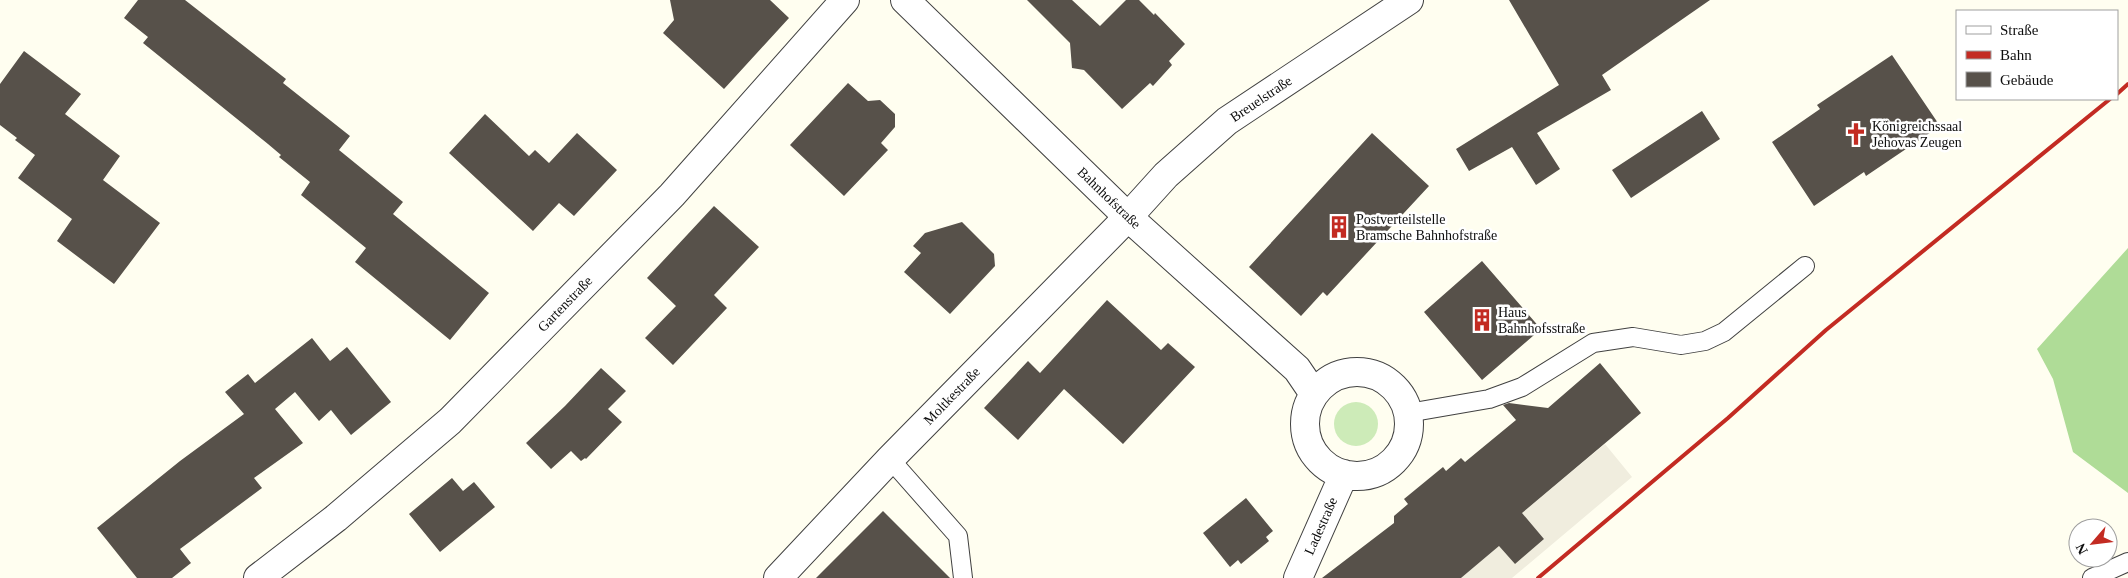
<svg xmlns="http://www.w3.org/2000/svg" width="2128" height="578" font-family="Georgia,serif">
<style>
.green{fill:#cdebb8}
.forest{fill:#afdc97}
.plaza{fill:#f0edde}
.building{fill:#57514a}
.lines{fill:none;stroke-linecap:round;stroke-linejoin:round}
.lane-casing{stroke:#414141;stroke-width:20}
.street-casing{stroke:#414141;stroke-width:30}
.lane{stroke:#fff;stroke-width:18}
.street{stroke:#fff;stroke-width:28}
.rail{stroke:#c32b22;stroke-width:4}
.labels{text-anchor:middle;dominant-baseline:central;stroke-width:5;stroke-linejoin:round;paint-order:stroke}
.street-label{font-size:14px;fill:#0e0e0e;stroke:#fff}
.poi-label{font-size:14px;fill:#0e0e0e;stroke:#fff;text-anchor:start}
</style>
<rect width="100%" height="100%" fill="#fffef0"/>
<path class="green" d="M1334 424a22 22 0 1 1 44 0a22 22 0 1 1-44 0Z"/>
<path class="forest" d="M2128 248V493L2073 452 2053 379 2037 349Z"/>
<path class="plaza" d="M1605 444 1632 477 1512 578H1461L1499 546 1515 564 1544 539 1522 513Z"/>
<path class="building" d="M138 0H185L286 79 283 83 350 136 339 150 403 202 393 214 489 293 450 340 355 262 366 248 301 195 310 182 279 157 281 155 268 144 143 43 148 37 124 18Z
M670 0H770L789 18 724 89 663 33 674 20Z
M1027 0H1072L1100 26 1126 0H1139L1154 15 1155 13 1185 44 1169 61 1172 65 1153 86 1150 83 1122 109 1084 70 1072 68 1070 43Z
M1509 0H1710L1602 75 1611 90 1537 133 1560 169 1536 185 1512 147 1469 171 1456 149 1559 85Z
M24 51 81 94 65 114 120 156 103 180 160 223 114 284 57 241 72 219 18 178 35 155 15 140 17 138 0 125V84Z
M1892 55 1940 126 1866 176 1864 172 1814 206 1772 142 1820 109 1817 105Z
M848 83 868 101 880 100 895 114V127L881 143 888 150 844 196 790 145Z
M1702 111 1720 139 1631 198 1612 170Z
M485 114 529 156 535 150 549 163 577 133 617 170 574 216 559 203 533 231 449 153Z
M1372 133 1429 186 1327 296 1323 292 1301 316 1249 267Z
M714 206 759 247 714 295 727 308 673 365 645 338 676 306 647 278Z
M962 222 994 254 995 266 950 314 904 272 921 253 913 246 925 233Z
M1482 261 1541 329 1482 380 1424 312Z
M1107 300 1161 350 1168 343 1195 367 1123 444 1064 389 1018 440 984 408 1028 361 1040 373Z
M312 338 330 361 347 347 391 402 351 435 331 410 319 421 295 392 275 409 303 443 254 478 262 488 180 549 191 563 172 578H137L97 528 180 461 244 414 225 392 248 374 255 383Z
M1600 363 1641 413 1522 513 1544 539 1515 564 1499 546 1461 578H1322L1394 523V516L1408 504 1404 499 1443 467 1446 471 1461 458 1465 462 1516 420 1503 405 1509 403 1548 408Z
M601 368 626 391 608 409 622 422 586 459 585 458 581 461 571 451 551 469 526 443 565 406Z
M452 478 463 491 474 482 495 507 440 552 409 514Z
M1246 498 1273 531 1266 537 1269 541 1241 564 1238 560 1230 567 1203 533Z
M883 511 950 578H816Z"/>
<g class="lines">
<defs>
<path id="lane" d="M1408 413 1489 399 1522 387 1593 343 1633 337 1681 345 1705 341 1724 332 1805 266
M890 459 958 536 963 578
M2092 578 2128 562"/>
<path id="street" d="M905 0 1128 217 1297 369 1314 394
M1305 424a52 52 0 1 1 104 0a52 52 0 1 1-104 0Z
M258 578 336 518 450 421 672 195 845 0
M778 578 890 459 1128 217 1166 175 1227 121 1409 0
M1298 578 1344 474"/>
</defs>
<use href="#lane" class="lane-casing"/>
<use href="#street" class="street-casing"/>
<use href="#lane" class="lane"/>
<use href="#street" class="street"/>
<path class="rail" d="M2117 94 2128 84
M1538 578 1728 418 1826 330 2110 99"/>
</g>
<defs>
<symbol id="church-bare" viewBox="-9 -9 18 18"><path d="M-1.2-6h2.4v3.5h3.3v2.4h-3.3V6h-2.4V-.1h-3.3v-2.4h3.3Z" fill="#c32b22" stroke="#fff" stroke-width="2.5" paint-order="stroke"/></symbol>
<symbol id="building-bare" viewBox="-9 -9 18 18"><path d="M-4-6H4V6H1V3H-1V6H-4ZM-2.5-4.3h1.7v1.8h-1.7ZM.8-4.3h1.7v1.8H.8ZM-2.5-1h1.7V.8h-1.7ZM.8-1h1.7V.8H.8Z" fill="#c32b22" stroke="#fff" stroke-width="2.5" paint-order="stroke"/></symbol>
</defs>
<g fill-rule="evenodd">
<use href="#church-bare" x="1840" y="118" width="32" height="32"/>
<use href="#building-bare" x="1323" y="211" width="32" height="32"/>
<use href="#building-bare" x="1466" y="304" width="32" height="32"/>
</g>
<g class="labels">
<g class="street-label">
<text transform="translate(1261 99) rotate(-34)">Breuelstraße</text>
<text transform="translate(1109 198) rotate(44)">Bahnhofstraße</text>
<text transform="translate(565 304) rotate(-46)">Gartenstraße</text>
<text transform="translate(952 396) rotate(-46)">Moltkestraße</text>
<text transform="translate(1321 526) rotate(-66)">Ladestraße</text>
</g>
<g class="poi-label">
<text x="1872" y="126">Königreichssaal<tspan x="1872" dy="16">Jehovas Zeugen</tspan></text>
<text x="1356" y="219">Postverteilstelle<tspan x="1356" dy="16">Bramsche Bahnhofstraße</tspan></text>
<text x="1498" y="312">Haus<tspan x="1498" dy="16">Bahnhofsstraße</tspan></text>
</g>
</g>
<rect x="1956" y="10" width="162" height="90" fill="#ffffff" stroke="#9f9f9f"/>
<rect x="1966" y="26" width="25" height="8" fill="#ffffff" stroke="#9f9f9f"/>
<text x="2000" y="35" font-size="15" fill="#0e0e0e">Straße</text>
<rect x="1966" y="51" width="25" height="8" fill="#c32b22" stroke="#9f9f9f"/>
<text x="2000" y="60" font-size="15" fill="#0e0e0e">Bahn</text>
<rect x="1966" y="72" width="25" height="15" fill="#57514a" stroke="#9f9f9f"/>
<text x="2000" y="85" font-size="15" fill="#0e0e0e">Gebäude</text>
<g transform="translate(2093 543) rotate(242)"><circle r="24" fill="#ffffff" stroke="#9f9f9f"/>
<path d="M0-4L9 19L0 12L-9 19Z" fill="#c32b22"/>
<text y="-8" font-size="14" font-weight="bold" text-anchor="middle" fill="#0e0e0e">N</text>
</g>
</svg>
